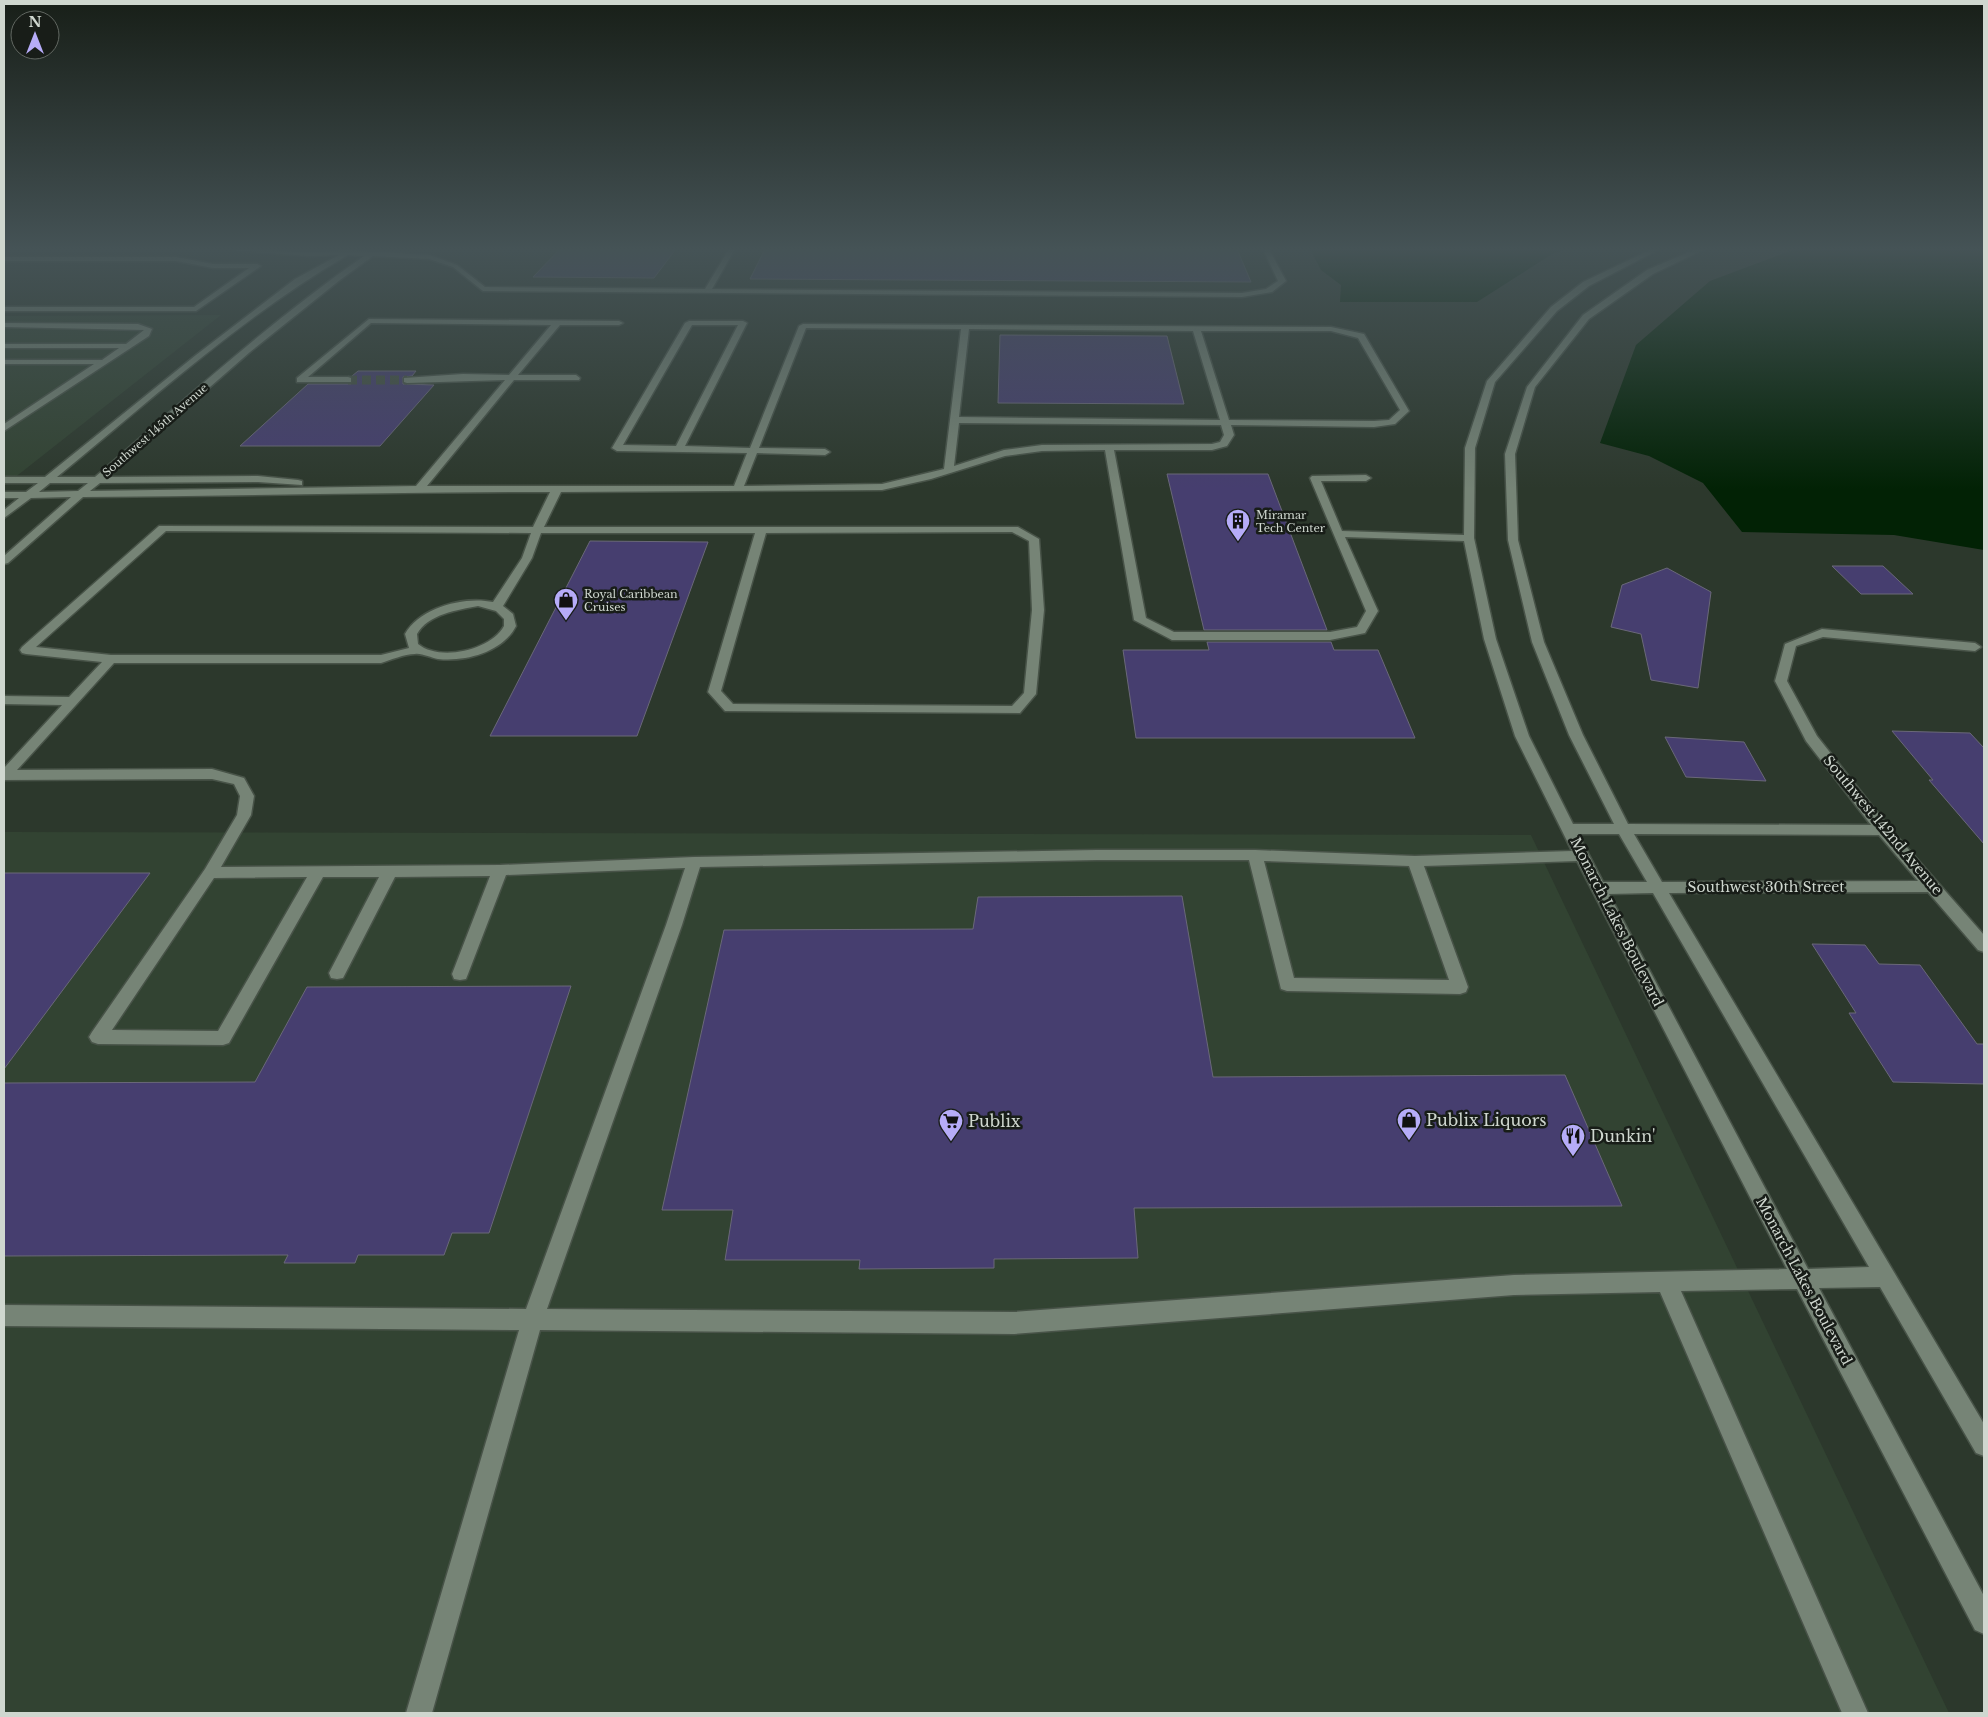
<svg xmlns="http://www.w3.org/2000/svg" width="1988" height="1717" font-family="'Libre Baskerville',serif">
<style>
.built{fill:#324332}
.water{fill:#022205}
.building{fill:#463e6f;stroke:#6a6879}
.lines{fill:none;stroke-linecap:round;stroke-linejoin:round}
.minor-tunnel{stroke:#445044;stroke-width:9;stroke-dasharray:9 5;stroke-linecap:butt}
.minor-casing{stroke:#485348;stroke-width:3}
.minor{fill:#768476;fill-rule:evenodd}
.labels{text-anchor:middle;dominant-baseline:central;stroke-width:5;stroke-linejoin:round;paint-order:stroke}
.far-street-label{font-size:11px;fill:#cfd7cf;stroke:#181d18}
.far-poi-label{font-size:11px;fill:#cfd7cf;stroke:#181d18;text-anchor:start}
.street-label{font-size:14px;fill:#cfd7cf;stroke:#181d18}
.near-poi-label{font-size:16px;fill:#cfd7cf;stroke:#181d18;text-anchor:start}
</style>
<rect width="100%" height="100%" fill="#2c382c"/>
<path class="built" d="M221 315 4 486V316Z
M4 832 1531 835 1949 1713H4Z"/>
<path class="water" d="M1310 249H1567L1552 254 1477 302H1340L1341 285 1321 270Z
M1795 249H1984V550L1894 535 1742 532 1703 483 1649 456 1600 443 1636 345 1710 281Z"/>
<path class="building" d="M560 249H676L654 278 533 277Z
M765 249H1237L1251 282 750 279Z
M1000 335 1167 336 1184 404 998 403Z
M358 371H416L412 376 403 377V384L434 385 380 446H240L308 384H351L352 376Z
M1167 474H1268L1327 630H1204Z
M590 541 708 542 637 736H490Z
M1832 566H1883L1913 594H1861Z
M1667 568 1711 592 1698 688 1651 680 1641 634 1611 627 1622 585Z
M1207 642H1331L1334 650H1378L1415 738H1136L1123 650H1209Z
M1892 731 1970 733 1984 748V844L1929 780H1933Z
M1665 737 1744 742 1766 781 1686 777Z
M4 873H150L4 1069Z
M1182 896 1213 1077 1565 1075 1622 1206 1134 1208 1138 1258 994 1259V1268L859 1269 860 1260H725L733 1210H662L724 930 973 929 978 897Z
M1812 944 1865 945 1879 964 1920 965 1977 1044H1984V1084L1893 1082 1849 1013H1856Z
M571 986 489 1233H452L444 1255H358L355 1263H284L288 1255 4 1256V1083L255 1082 307 987Z"/>
<g class="lines">
<path class="minor-tunnel" d="M348 380H407"/>
<defs>
<path id="minor" d="M235 249 310 252 348 250 430 255 457 265 485 287 705 289 729 249H735L712 289 1242 293 1266 289 1278 281 1263 249H1269L1286 281 1272 292 1242 297 483 291 453 267 429 259 373 256 340 280 250 352 107 477 258 476 298 480 302 481V485L258 482 100 483 90 491 416 486 505 380 407 383 404 382V378L463 374 509 375 551 325 371 323 308 377H348L351 378V382H297V378L369 319 619 321 623 323 619 325H560L518 375H576L580 378 579 380H514L427 486H734L747 453 617 451 612 448 685 323 689 321H743L747 323 685 446 750 448 799 326 803 324 1331 327 1364 334 1409 411 1395 424 1374 427 1231 425 1234 435 1227 446 1212 450H1114L1146 618 1174 632H1330L1357 627 1366 611 1310 478 1312 476 1366 475 1371 478 1366 481H1321L1342 531 1464 535 1465 448 1487 381 1551 307 1583 282 1652 249H1660L1589 286 1557 311 1495 382 1475 448 1474 538 1496 639 1529 736 1573 824H1614L1569 735 1532 642 1508 540 1505 454 1527 387 1583 315 1647 270 1696 249H1705L1653 274 1589 319 1535 387 1515 454 1518 540 1544 642 1583 735 1628 824 1871 825 1806 741 1775 681 1785 644 1822 629 1975 643 1981 647 1975 651 1823 637 1796 646 1787 681 1817 736 1888 826 1984 935V952L1978 950 1928 892 1669 893 1984 1424V1456L1976 1453 1880 1287 1819 1288 1984 1596V1634L1975 1630 1797 1289 1681 1291 1868 1713H1842L1660 1292 1514 1295 1014 1334 540 1330 432 1713H406L519 1330 4 1326V1305L526 1309 666 925 685 868 506 875 468 974 466 979 460 980 454 979 452 974 490 876 395 877 343 978 337 979 331 978 329 973 379 877H323L229 1043 223 1045 98 1044 92 1042 89 1037 92 1032 205 869 237 815 240 796 234 784 212 779 4 780V768L62 705 4 704V696L69 697 102 662 26 654 22 653 20 650 22 647 159 526 533 527 550 492C395 492 239 496 83 497L8 563 4 564V556L71 497 31 498 4 518V510L19 498H4V492H26L38 483H4V477H45L196 355 295 279 339 255 310 256 238 251ZM348 255 364 256C269 322 183 401 95 477H57C151 400 243 316 348 255ZM692 325H738L676 446 623 445ZM806 328 961 329 944 469 882 484 744 486 757 453 825 455 830 452 825 449 759 448ZM969 329 1193 331 1220 420 959 417ZM1201 331H1331L1358 338 1400 410 1389 420 1374 421 1229 420ZM959 423 1221 425 1224 435 1220 442 1212 444 1042 445 1004 450 954 466ZM1105 450 1134 620 1172 640H1330L1365 633 1378 611 1345 537 1464 541 1484 639 1515 736 1572 851 1415 856 1255 850H1097L694 857 500 865 221 867 251 815 254 796 244 778 212 769 17 770 114 663H381C391 660 404 654 415 654 422 653 431 658 438 659 466 662 503 652 516 626L513 614 503 606 532 558 541 533H755L708 692 725 711 1020 713 1036 694 1044 610 1039 539 1018 527H544L561 492 882 490 931 479 1005 456 1042 451ZM50 483H88L78 491 39 492ZM166 531 531 533 522 558 493 602C465 596 420 607 405 634L409 648 381 655H111L36 647ZM1012 532 1029 541 1032 610 1024 693 1012 706 733 704 721 691 766 533ZM478 606 496 611 504 619V626C491 650 440 662 418 644L417 634C428 614 458 610 478 606ZM1578 834H1619L1647 882H1603ZM1634 834 1879 835 1918 881 1662 882ZM1097 860H1249L1281 989 1287 991 1460 994 1466 992 1468 987 1424 866 1577 861 1787 1269 1514 1275 1014 1312 547 1309 682 925 700 867ZM1264 861 1409 866 1449 980 1294 978ZM307 877 218 1031 112 1030 214 878ZM1653 893 1869 1267 1808 1269 1609 894Z
M4 257H176L213 264H257L261 266 196 311H4V307H194L249 268H213L176 261H4Z
M4 323 138 324 152 329 149 336 4 431V424L94 364H4V360H102L119 348H4V344H126L144 330 4 327Z"/>
</defs>
<use href="#minor" class="minor-casing"/>
<use href="#minor" class="minor"/>
</g>
<linearGradient id="sky" x2="0" y2="1"><stop stop-color="#181f18"/><stop offset="0.51" stop-color="#455356"/><stop offset="1" stop-color="#455356" stop-opacity="0"/></linearGradient>
<rect width="1988" height="489" fill="url(#sky)"/>
<defs>
<symbol id="building-pin" viewBox="-11 -11 22 30"><path d="M0 17L-7.5 6A9.5 9.5 0 1 1 7.5 6Z" fill="#b6acf8" stroke="#181d18"/><path d="M-4-6H4V6H1V3H-1V6H-4ZM-2.5-4.3h1.7v1.8h-1.7ZM.8-4.3h1.7v1.8H.8ZM-2.5-1h1.7V.8h-1.7ZM.8-1h1.7V.8H.8Z" fill="#111"/></symbol>
<symbol id="shop-pin" viewBox="-11 -11 22 30"><path d="M0 17L-7.5 6A9.5 9.5 0 1 1 7.5 6Z" fill="#b6acf8" stroke="#181d18"/><path d="M-5-2.5h2.3a2.7 3.5 0 0 1 5.4 0H5L5.5 6h-11ZM-1.5-2.5h3a1.5 2.3 0 0 0-3 0Z" fill="#111"/></symbol>
<symbol id="supermarket-pin" viewBox="-11 -11 22 30"><path d="M0 17L-7.5 6A9.5 9.5 0 1 1 7.5 6Z" fill="#b6acf8" stroke="#181d18"/><path d="M-6-5.5h2.5l.6 2H6L4.5 2H-2.5L-4.4-4H-6ZM-1.5 3.2a1.3 1.3 0 1 0 .1 0ZM3 3.2a1.3 1.3 0 1 0 .1 0Z" fill="#111"/></symbol>
<symbol id="restaurant-pin" viewBox="-11 -11 22 30"><path d="M0 17L-7.5 6A9.5 9.5 0 1 1 7.5 6Z" fill="#b6acf8" stroke="#181d18"/><path d="M-5-6h1v4h1v-4h1v4h1v-4h1v5L-1.5 .5V6h-2V.5L-5-1ZM5-6V6H3V1.5H1.5Q1.5-4 5-6Z" fill="#111"/></symbol>
</defs>
<g fill-rule="evenodd">
<use href="#building-pin" x="1224" y="507" width="28" height="38"/>
<use href="#shop-pin" x="552" y="586" width="28" height="38"/>
<use href="#shop-pin" x="1395" y="1106" width="28" height="38"/>
<use href="#supermarket-pin" x="937" y="1107" width="28" height="38"/>
<use href="#restaurant-pin" x="1559" y="1122" width="28" height="38"/>
</g>
<g class="labels">
<g class="far-street-label">
<text transform="translate(155 430) rotate(-41)">Southwest 145th Avenue</text>
</g>
<g class="far-poi-label">
<text x="1256" y="515">Miramar<tspan x="1256" dy="13">Tech Center</tspan></text>
<text x="584" y="594">Royal Caribbean<tspan x="584" dy="13">Cruises</tspan></text>
</g>
<g class="street-label">
<text transform="translate(1883 825) rotate(50)">Southwest 142nd Avenue</text>
<text x="1766" y="887">Southwest 30th Street</text>
<text transform="translate(1617 922) rotate(63)">Monarch Lakes Boulevard</text>
<text transform="translate(1804 1281) rotate(62)">Monarch Lakes Boulevard</text>
</g>
<g class="near-poi-label">
<text x="1426" y="1120">Publix Liquors</text>
<text x="968" y="1121">Publix</text>
<text x="1590" y="1136">Dunkin'</text>
</g>
</g>
<rect width="1988" height="1717" fill="none" stroke="#cfd7cf" stroke-width="10"/>
<g transform="translate(35 35)"><circle r="24" fill="#181d18" stroke="#616761"/>
<path d="M0-4L9 19L0 12L-9 19Z" fill="#b6acf8"/>
<text y="-8" font-size="14" font-weight="bold" text-anchor="middle" fill="#cfd7cf">N</text>
</g>
</svg>
